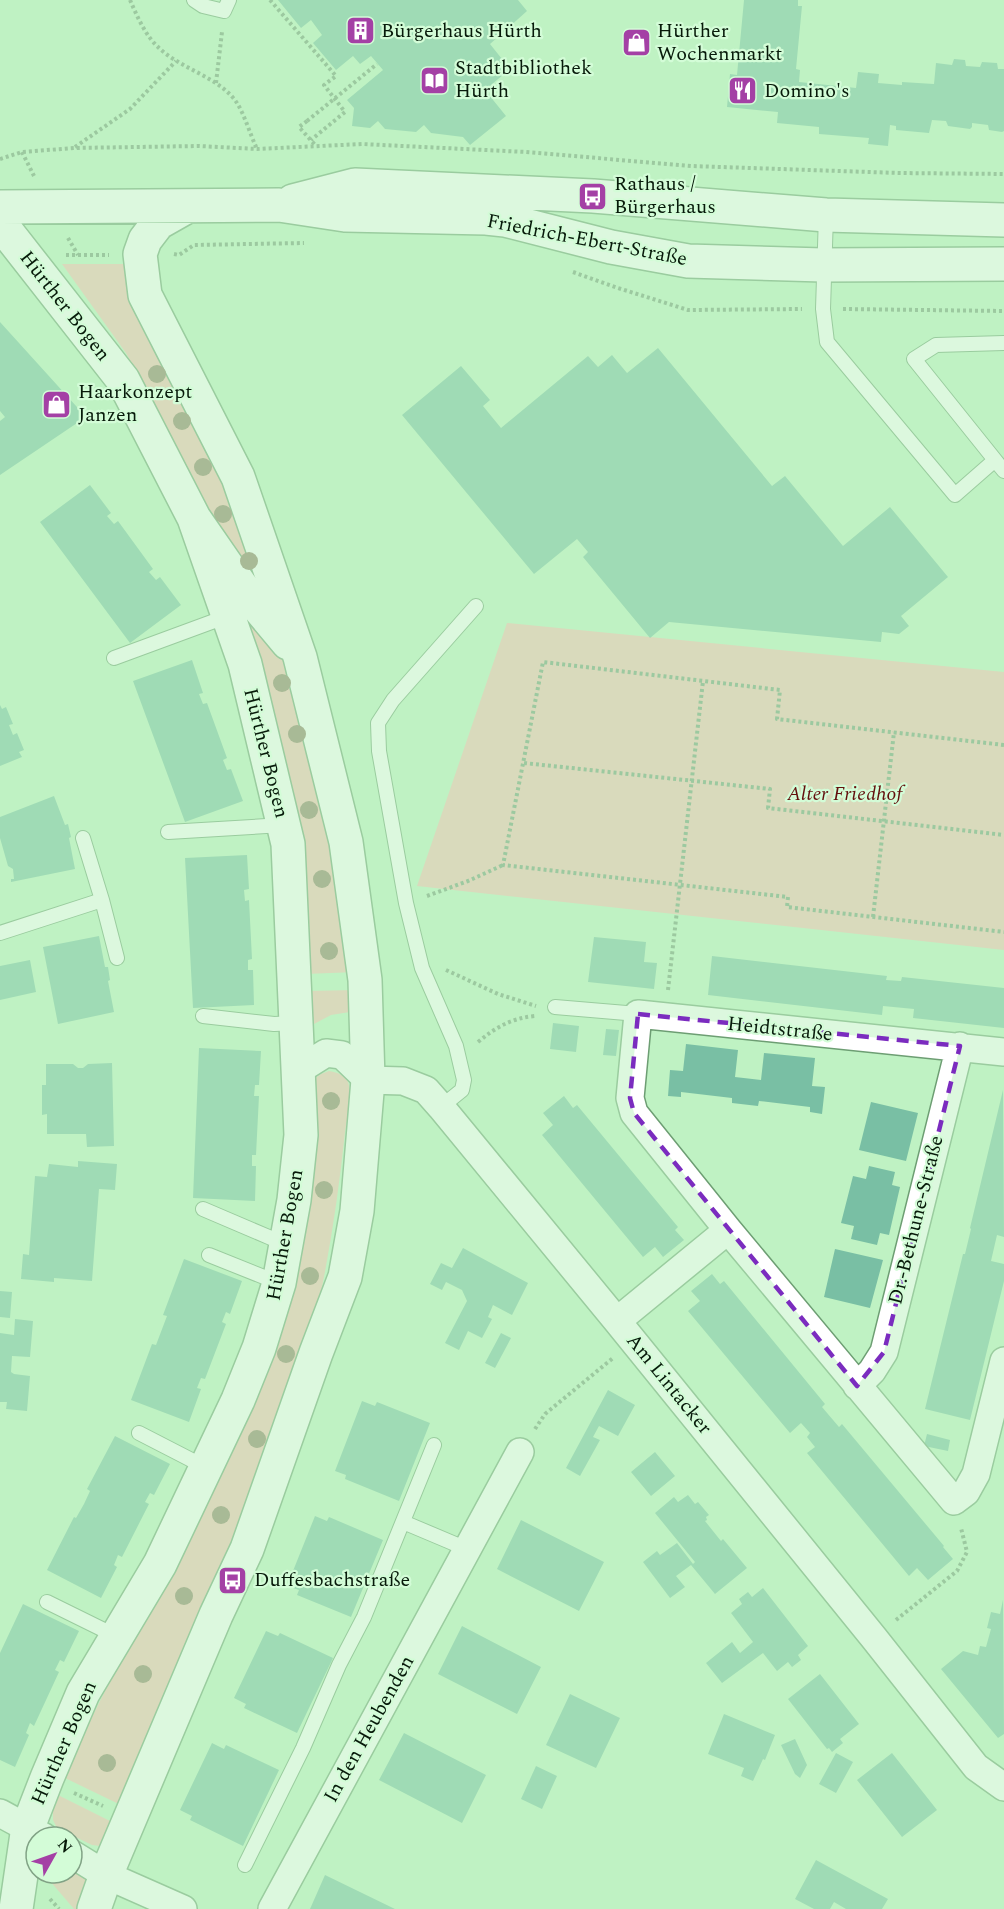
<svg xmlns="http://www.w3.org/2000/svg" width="1004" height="1909" font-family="Spectral,serif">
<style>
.green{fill:#f9bcb4}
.building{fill:#79bfa4}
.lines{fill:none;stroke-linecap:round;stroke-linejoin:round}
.lane-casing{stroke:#6d9e73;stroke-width:16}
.street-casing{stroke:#6d9e73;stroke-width:30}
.secondary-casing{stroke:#6d9e73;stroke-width:36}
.path{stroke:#729775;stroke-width:4;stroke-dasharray:3 3;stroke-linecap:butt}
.lane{stroke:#fff;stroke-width:14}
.street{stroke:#fff;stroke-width:27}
.secondary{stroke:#fff;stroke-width:33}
.path-bridge{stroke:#729775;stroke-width:4;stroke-dasharray:3 3;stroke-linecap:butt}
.tree{fill:#8c755f}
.marked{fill:none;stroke:#7b2cbf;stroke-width:4.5;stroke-dasharray:12 8;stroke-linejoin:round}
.labels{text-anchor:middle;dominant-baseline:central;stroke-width:4.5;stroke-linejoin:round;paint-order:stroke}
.poi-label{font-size:20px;fill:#071a0a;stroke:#d3fcd7;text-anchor:start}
.street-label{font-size:20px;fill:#071a0a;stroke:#d3fcd7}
.park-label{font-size:20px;font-style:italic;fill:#630f0d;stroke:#d3fcd7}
</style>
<rect width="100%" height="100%" fill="#bff2c3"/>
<path class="green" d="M62 264H126L273 596 221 544 154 405 126 353Z
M221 575 277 644 300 691 356 972 305 974Z
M507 623 1004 672V950L417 886Z
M357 990 356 1011 331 1015 314 1024 308 1025 306 991Z
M329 1071C336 1072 345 1075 348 1082 352 1093 347 1120 345 1132 337 1209 325 1283 306 1358L127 1808 65 1778 93 1715 214 1474 314 1079 321 1074Z
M58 1795 120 1826 109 1842 100 1846 92 1845 57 1828 53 1820V1809Z
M72 1870 81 1874 88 1883 82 1909H74L50 1881 35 1877 37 1873H72Z"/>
<path class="building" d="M278 0H518L527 11 490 44 510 69 485 90 506 116 470 145 463 137 431 133 424 125 416 132 385 129 378 121 370 128 352 126 354 108 347 100 383 70 371 56 360 64 353 56 336 70 313 43 322 35 311 20 301 28Z
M744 0H798V6H802L796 69 800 70 799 82 856 88 858 72 879 74 878 83 902 85V82L934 84 936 63 952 65 954 59 965 60 966 66 980 67 982 62 997 63 998 69H1004V131L1002 132 989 130 988 125 972 123V127L970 129 948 126 946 121 932 120 929 133 896 130V126L890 125 888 146 868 144 869 138 819 134V127L777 123 778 112 727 107 730 74 737 75Z
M0 322 86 417 0 475V421L5 417 0 411Z
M658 348 772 486 785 476 843 546 890 507 948 577 901 616 909 626 899 634 882 632 881 642 669 622 650 638 583 557 588 552 577 539 534 574 402 415 461 366 490 400 483 406 501 428 588 356 598 367 612 355 627 373Z
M90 485 111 513 107 516 114 524 118 521 153 569 149 572 156 580 160 577 181 605 130 643 40 522Z
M192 660 203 693 199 694 203 704 207 703 227 758 223 760 227 770 231 769 243 801 185 822 133 681Z
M0 705 2 709 6 707 13 724 9 725 13 735 17 733 24 750 19 752 22 757 0 766Z
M54 796 65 825 68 824 71 837 69 838 75 869 11 882V879H14L13 869 8 866 0 838V817Z
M247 855 249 889 244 890 245 901 249 900 252 959 248 960V970H253L254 1005 193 1008 185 858Z
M99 936 105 967H108L110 980 108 981 114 1012 58 1024 43 947Z
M594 937 646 942 644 962 657 963 654 989 588 982Z
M712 956 887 976 886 980 901 981 902 977 1004 988V1028L913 1018 914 1009 883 1006 882 1015 708 995Z
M30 960 36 992 0 1000V966Z
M553 1023 579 1026 576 1052 550 1049Z
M606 1029 619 1030 616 1056 603 1055Z
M686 1044 738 1050 735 1077 761 1080 764 1053 815 1058 812 1086 825 1087 822 1114 810 1112V1107L759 1101 758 1106 732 1103V1098L681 1092V1097L668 1096 670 1070 683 1071Z
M199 1048 261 1051 259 1085H255L254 1096H259L256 1155H252V1166H256L255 1201 193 1198Z
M112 1063 114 1146 87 1147 86 1134H47V1114L42 1115V1085H46V1064H73L78 1068H83L88 1064Z
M1003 1090 1004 1237 997 1235 991 1261 1004 1264V1281L970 1420 925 1409 963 1254H965L971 1229 970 1228Z
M564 1096 573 1108 577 1105 678 1227 675 1230 684 1240 663 1257 655 1247 643 1257 542 1135 553 1125 543 1113Z
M871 1102 918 1113 906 1161 859 1150Z
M78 1161 117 1164 115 1190 99 1189 92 1281 54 1278V1282L21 1279 23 1254 29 1255 35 1176 47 1177 49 1164 78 1167Z
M869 1166 895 1172 892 1185 900 1187 889 1235 880 1233 877 1245 851 1239 854 1226 841 1223 853 1176 866 1179Z
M463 1248 528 1283 512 1315 493 1305 488 1317 492 1319 482 1338 468 1331 459 1350 445 1343 467 1301 462 1290 446 1282 442 1290 430 1284 441 1263 452 1268Z
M835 1249 883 1260 870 1308 824 1297Z
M184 1259 242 1281 230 1314 226 1312 222 1322 226 1324 205 1379 201 1378 197 1388 201 1389 189 1422 131 1400 152 1344 156 1345 167 1316 163 1315Z
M712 1274 720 1284 724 1281 825 1404 822 1407 839 1427 842 1424 944 1546 943 1547 953 1559 928 1580 917 1568 909 1576 807 1453 815 1447 807 1437 810 1433 801 1423 790 1433 688 1311 700 1301 691 1291Z
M0 1291 12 1292 10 1318 0 1317Z
M15 1319 33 1321 30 1357 12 1356 11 1372 14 1374 30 1376 27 1411 6 1409 7 1402H0V1333L14 1335Z
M501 1333 511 1338 495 1368 485 1363Z
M608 1390 635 1405 618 1436 599 1426 593 1437 600 1440 580 1476 566 1468Z
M362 1401 375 1406 377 1402 430 1423 399 1501 345 1479 346 1475 335 1471Z
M927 1434 950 1440 948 1451 924 1446Z
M115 1436 170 1464 154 1495 150 1493 145 1502 149 1504 122 1557 118 1555 114 1565 117 1567 101 1598 47 1570 74 1517 76 1518 84 1504 90 1491 87 1489Z
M655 1452 675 1476 651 1496 631 1472Z
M688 1495 695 1504 698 1502 709 1515 706 1517 707 1520 705 1521 721 1541 723 1539 747 1568 715 1594 691 1565 676 1576 685 1587 670 1598 643 1562 657 1551 660 1555 677 1543 693 1564 695 1562 655 1513 674 1497 678 1502Z
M315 1516 327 1521 329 1517 383 1540 351 1617 297 1595 299 1590 287 1586Z
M521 1520 604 1562 579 1611 497 1569Z
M763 1588 808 1646 798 1655 801 1660 792 1667 788 1662 777 1671 763 1653 722 1683 706 1663 732 1642 740 1653 753 1642 731 1613 742 1604 739 1599 748 1592 752 1597Z
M1003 1600 1004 1734 998 1738 941 1669 963 1651 978 1655 980 1646 986 1647 991 1629 987 1628 991 1612 1000 1614Z
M23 1604 79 1631 64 1662 60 1660 55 1670 59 1672 34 1726 30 1723 26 1733 29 1735 15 1767 0 1760V1653Z
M462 1626 541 1667 517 1714 438 1674Z
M266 1631 278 1636 280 1633 333 1658 297 1733 244 1708 246 1704 234 1698Z
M820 1674 859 1724 840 1739 843 1743 832 1752 829 1748 827 1749 788 1699Z
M570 1694 620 1718 596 1768 546 1745Z
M724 1714 775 1735 765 1760 763 1759 753 1781 741 1776 744 1768 708 1754Z
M404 1733 486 1775 462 1823 379 1780Z
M795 1739 807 1765 800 1778 795 1774 781 1745Z
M212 1743 224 1749 226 1745 279 1770 243 1846 190 1820 192 1816 180 1810Z
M836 1753 853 1762 836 1793 819 1784Z
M892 1753 937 1810 902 1837 857 1780Z
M536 1766 557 1776 542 1809 521 1799Z
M816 1860 888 1899 882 1909H846L834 1902 830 1909H814L795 1899Z
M325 1875 395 1909H310Z"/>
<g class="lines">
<defs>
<path id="lane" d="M194 0 203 6 224 11 229 0
M826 215 823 309 827 342 955 495 995 460 1004 471
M995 460 914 359 936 345 1004 343
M114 658 228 616
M168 832 283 825
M83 838 102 900 117 958
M0 933 102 900
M555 1007 638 1014
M203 1016 274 1024 297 1023
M441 1107 462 1090 464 1080 456 1046 422 968 406 903 379 751 378 723 393 700 476 606
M203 1209 271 1238 286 1241
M209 1255 279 1283
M139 1433 207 1468
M403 1522 467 1549
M47 1602 118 1637
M245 1865 303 1748 339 1665 364 1617 434 1445"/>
<path id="street" d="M1004 1052 638 1014 630 1098 634 1113 728 1230 954 1501 966 1492 976 1474 1004 1361
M299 1070 326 1053 342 1055 368 1080 403 1081 426 1090 441 1107 617 1321 874 1638 976 1767 1004 1787
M617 1321 728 1230
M857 1386 872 1371 884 1352 960 1046
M0 1813 44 1837
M72 1854 106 1875 183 1909
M272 1909 520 1452"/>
<path id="secondary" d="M293 201 355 185 593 196 826 215 1004 220
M0 207 279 205 345 215 486 218 505 220 611 247 688 261 823 265 1004 264
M0 223 123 380 194 518 243 589 288 643
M16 1909 28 1827 47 1778 83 1693 160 1564 238 1400 259 1348 279 1283 294 1200 301 1135 288 844 245 664 194 518
M94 1909 106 1875 216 1615 247 1549 316 1353 345 1277 357 1211 368 1080 365 980 346 842 300 657 238 477 145 295 140 254 145 240 158 223 188 206"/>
</defs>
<use href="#lane" class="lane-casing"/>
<use href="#street" class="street-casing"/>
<use href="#secondary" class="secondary-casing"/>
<path class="path" d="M130 0C137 16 145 35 158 47 180 69 220 77 237 103 245 116 250 134 257 149
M270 0 336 76 324 85 345 112 311 140
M216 83 222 32
M307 121 299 127 316 146
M75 147 130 109 176 61
M22 152 34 176
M0 159 22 152 74 148 199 146 257 149 362 144 526 152 691 166 899 173 1004 174
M68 238 78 255
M174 254 179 255 194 245 304 243
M66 255H109
M573 272 618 288 688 310 802 309
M843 309 1004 311
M1004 745 777 719 780 690 543 662 503 865 788 897 787 907 1004 932
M524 763 770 789 768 808 1004 835
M427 896 468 881 503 865
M873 917 894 732
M446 970 498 994 536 1006
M668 990 703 681
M478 1042C496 1027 512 1018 535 1016
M535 1429 545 1414 613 1358
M896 1620 957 1571 967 1552 961 1528
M74 1793 103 1806
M50 1899 59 1909"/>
<use href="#lane" class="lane"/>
<use href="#street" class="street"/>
<use href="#secondary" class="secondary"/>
<path class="path-bridge" d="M307 121 377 64"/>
</g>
<g class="tree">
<circle cx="157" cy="374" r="9"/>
<circle cx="182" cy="421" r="9"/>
<circle cx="203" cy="467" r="9"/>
<circle cx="223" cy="514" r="9"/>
<circle cx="249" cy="561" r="9"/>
<circle cx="282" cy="683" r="9"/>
<circle cx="297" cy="734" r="9"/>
<circle cx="309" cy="810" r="9"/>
<circle cx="322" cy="879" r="9"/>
<circle cx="329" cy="951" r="9"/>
<circle cx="331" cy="1101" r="9"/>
<circle cx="324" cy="1190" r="9"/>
<circle cx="310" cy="1276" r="9"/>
<circle cx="286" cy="1354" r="9"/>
<circle cx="257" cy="1439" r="9"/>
<circle cx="221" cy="1515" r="9"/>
<circle cx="184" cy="1596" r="9"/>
<circle cx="143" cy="1674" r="9"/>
<circle cx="107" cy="1763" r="9"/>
</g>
<path d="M0 0H1004V1909H0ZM638 1014 960 1046 884 1352 857 1386 634 1113 630 1098Z" fill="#bff2c3" fill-opacity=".55" fill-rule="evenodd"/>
<path class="marked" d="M638 1014 960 1046 884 1352 857 1386 634 1113 630 1098Z"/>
<defs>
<symbol id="building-square" viewBox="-11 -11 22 22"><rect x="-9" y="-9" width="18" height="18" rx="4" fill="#a440a5" stroke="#d3fcd7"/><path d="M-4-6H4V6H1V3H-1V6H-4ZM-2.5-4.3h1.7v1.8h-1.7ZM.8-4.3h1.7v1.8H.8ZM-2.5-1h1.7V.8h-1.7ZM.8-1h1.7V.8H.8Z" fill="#fff"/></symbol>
<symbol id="shop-square" viewBox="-11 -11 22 22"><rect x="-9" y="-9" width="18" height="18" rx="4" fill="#a440a5" stroke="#d3fcd7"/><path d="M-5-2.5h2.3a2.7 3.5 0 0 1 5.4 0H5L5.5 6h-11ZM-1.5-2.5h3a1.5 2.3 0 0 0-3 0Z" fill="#fff"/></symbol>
<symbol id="library-square" viewBox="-11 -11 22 22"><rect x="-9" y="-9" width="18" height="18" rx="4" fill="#a440a5" stroke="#d3fcd7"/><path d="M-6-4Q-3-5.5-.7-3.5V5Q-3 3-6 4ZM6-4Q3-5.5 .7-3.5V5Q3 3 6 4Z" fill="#fff"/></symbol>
<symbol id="restaurant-square" viewBox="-11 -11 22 22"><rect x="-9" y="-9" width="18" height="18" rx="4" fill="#a440a5" stroke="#d3fcd7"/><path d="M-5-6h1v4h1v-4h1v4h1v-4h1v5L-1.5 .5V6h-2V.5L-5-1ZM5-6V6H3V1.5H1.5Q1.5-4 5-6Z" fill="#fff"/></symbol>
<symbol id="bus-square" viewBox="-11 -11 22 22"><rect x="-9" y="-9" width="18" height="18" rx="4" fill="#a440a5" stroke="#d3fcd7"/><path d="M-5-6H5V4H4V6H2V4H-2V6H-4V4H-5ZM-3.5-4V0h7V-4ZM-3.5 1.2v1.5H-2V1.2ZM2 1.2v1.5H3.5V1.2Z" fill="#fff"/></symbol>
</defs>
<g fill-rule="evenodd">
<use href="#building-square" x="344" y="14" width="33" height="33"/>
<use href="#shop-square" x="620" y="26" width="33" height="33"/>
<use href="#library-square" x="418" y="64" width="33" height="33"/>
<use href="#restaurant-square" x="726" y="74" width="33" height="33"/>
<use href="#bus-square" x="576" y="180" width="33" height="33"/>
<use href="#shop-square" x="40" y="388" width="33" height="33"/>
<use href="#bus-square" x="216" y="1564" width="33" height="33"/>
</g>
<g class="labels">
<g class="poi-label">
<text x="381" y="31">Bürgerhaus Hürth</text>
<text x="657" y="31">Hürther<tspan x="657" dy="23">Wochenmarkt</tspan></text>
<text x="455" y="68">Stadtbibliothek<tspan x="455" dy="23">Hürth</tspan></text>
<text x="764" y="91">Domino's</text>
<text x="614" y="184">Rathaus /<tspan x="614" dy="23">Bürgerhaus</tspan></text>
<text x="78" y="392">Haarkonzept<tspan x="78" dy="23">Janzen</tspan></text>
<text x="254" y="1580">Duffesbachstraße</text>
</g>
<g class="street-label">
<text transform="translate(587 240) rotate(11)">Friedrich-Ebert-Straße</text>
<text transform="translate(65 306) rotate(52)">Hürther Bogen</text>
<text transform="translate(266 753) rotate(76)">Hürther Bogen</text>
<text transform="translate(780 1029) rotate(6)">Heidtstraße</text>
<text transform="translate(916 1220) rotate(-76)">Dr.-Bethune-Straße</text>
<text transform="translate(285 1235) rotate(-80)">Hürther Bogen</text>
<text transform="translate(669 1384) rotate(51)">Am Lintacker</text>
<text transform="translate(369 1729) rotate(-61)">In den Heubenden</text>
<text transform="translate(64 1743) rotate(-66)">Hürther Bogen</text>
</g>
<g class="park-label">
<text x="845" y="794">Alter Friedhof</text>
</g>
</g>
<g transform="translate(54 1855) rotate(50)"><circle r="28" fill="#d3fcd7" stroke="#81a285" stroke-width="1.5"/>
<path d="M0-4.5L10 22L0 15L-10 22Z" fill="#a440a5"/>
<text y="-9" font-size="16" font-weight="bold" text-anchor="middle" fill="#071a0a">N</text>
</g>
</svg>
